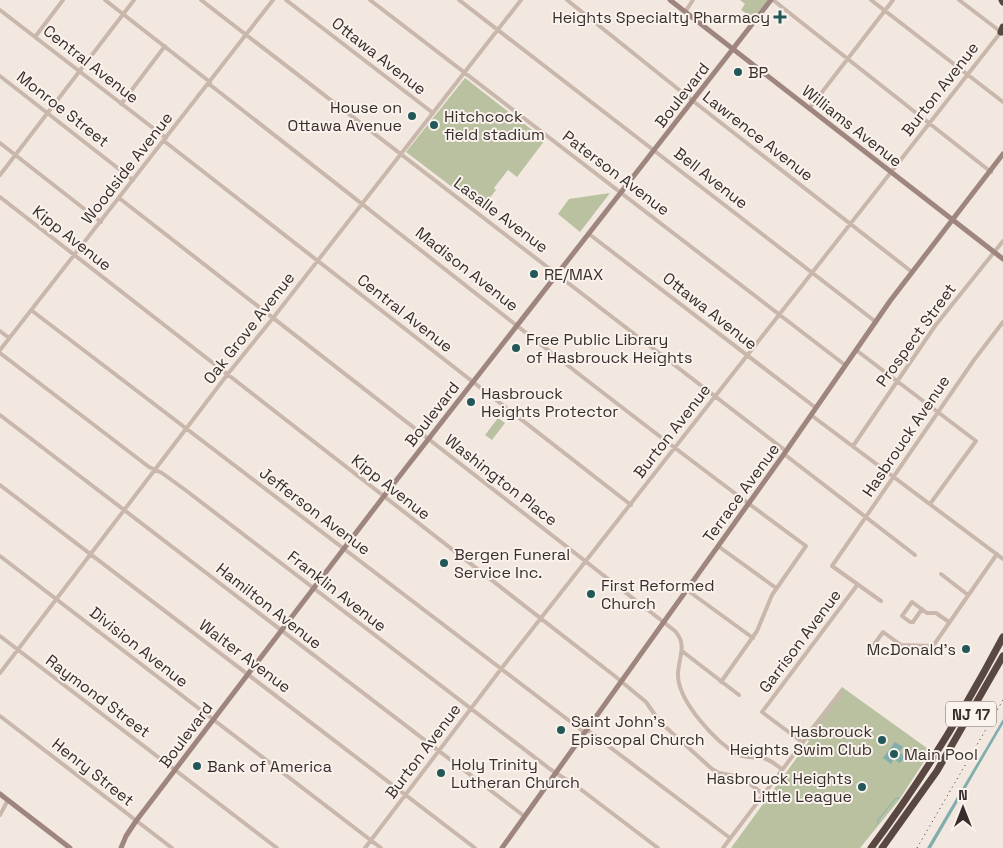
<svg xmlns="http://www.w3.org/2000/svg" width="1003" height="848" font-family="'Space Grotesk',sans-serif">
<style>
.green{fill:#b9c1a1}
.water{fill:#81aeac}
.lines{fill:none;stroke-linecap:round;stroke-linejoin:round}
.stream{stroke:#81aeac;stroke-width:1}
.street{stroke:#cab7ac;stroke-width:4}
.secondary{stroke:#9e867e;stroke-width:5}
.highway{stroke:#594742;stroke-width:7}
.rail{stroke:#382e2b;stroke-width:1;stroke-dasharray:1 4;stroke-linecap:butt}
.poi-dot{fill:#225857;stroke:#faf2ed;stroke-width:2}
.labels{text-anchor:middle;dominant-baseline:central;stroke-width:4;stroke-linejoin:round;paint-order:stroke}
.shield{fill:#faf2ed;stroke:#726965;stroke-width:1}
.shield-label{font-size:15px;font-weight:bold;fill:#382e2b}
.poi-label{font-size:16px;fill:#382e2b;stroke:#faf2ed;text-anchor:start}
.street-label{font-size:16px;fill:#382e2b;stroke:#faf2ed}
</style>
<rect width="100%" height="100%" fill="#f2e8e0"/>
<path class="green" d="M740 0H770L756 20 741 10 745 4Z
M465 78 545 140 517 177 508 170 494 188 496 190 481 209 406 152Z
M610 193 580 232 558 214 569 199Z
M498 418 505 423 492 440 485 435Z
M842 687 931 751 899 800 860 848H731L809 741 804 736Z"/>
<path class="water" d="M1003 719V724L931 848H927Z
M895 742 903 747 899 752 905 757 900 763 894 759 891 764 883 758Z"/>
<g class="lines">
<path class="stream" d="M878 823V820L896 798H899"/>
<path class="street" d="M105 0 210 82
M201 0 786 451
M286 0 433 113
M370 0 845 365
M459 0 876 322
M567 0 693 101 912 272
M773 0 991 172
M871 0 1003 102
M0 10 166 138
M685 12 693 0
M35 37 63 0
M0 76 133 180
M209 84C407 238 603 397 806 546L772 595 757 631 721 682
M121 104 165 46
M809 109 893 0
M164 141 631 505
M0 143 101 222
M0 175 134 0
M0 197 616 677 646 702 660 722 712 769 719 773 741 777 763 794
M119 198 675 631C688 645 678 658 678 675 678 701 716 743 739 755 748 759 757 756 766 759 772 761 777 766 782 769
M589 234 816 408
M31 310 584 732
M0 331 9 338
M0 350 273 0
M856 350 976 441 930 504
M0 353 149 467 162 473 184 489 550 769 579 788 658 848
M0 415 524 816
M811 415 1003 559
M853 446 935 326 1003 241
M784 454 915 555
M0 485 475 848
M718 546 776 588
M0 556 381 848
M941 574 968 595
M687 590 753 638
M881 601 832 566 974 360 1003 322
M922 609 913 622H910L902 616 912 602 927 613H936L949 622
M0 636 277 848
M682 651 739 695
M868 653 883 632 901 645 933 646 997 554
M0 673 227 375 273 318 521 0
M0 716 172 848
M586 729 730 838
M802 742 762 712 858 584
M0 815 8 800
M365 848 501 669 1001 32 959 0
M723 848 841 692"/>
<path class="secondary" d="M670 0 1003 259
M0 794 70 848
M121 848 126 836 136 821 384 496 771 0
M502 848 784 454 890 301 1003 154"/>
<path class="highway" d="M1002 0 1003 2
M1001 32 1003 27
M871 848C921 781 964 711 1003 637
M882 848 937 771 1003 656"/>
<path class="rail" d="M917 848 1003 700"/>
</g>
<g class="poi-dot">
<path d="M777.5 9.5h5v5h5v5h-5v5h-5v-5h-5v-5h5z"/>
<circle cx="738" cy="72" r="5"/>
<circle cx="412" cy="116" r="5"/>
<circle cx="434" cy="125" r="5"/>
<circle cx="534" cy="274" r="5"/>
<circle cx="516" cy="348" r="5"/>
<circle cx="471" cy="402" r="5"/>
<circle cx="444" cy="563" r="5"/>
<circle cx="591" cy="594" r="5"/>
<circle cx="966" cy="649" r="5"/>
<circle cx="561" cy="730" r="5"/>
<circle cx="882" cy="740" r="5"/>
<circle cx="894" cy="754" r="5"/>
<circle cx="197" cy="766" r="5"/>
<circle cx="441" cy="773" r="5"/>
<circle cx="862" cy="787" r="5"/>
</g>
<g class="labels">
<rect class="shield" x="946" y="701.5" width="50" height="25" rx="4"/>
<g class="shield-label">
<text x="971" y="714">NJ 17</text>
</g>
<g class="poi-label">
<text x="770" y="17" text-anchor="end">Heights Specialty Pharmacy</text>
<text x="748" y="72">BP</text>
<text x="402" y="107" text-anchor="end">House on<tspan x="402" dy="18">Ottawa Avenue</tspan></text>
<text x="444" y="116">Hitchcock<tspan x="444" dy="18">field stadium</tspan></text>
<text x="544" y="274">RE/MAX</text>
<text x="526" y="339">Free Public Library<tspan x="526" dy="18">of Hasbrouck Heights</tspan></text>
<text x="481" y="393">Hasbrouck<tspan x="481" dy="18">Heights Protector</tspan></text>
<text x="454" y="554">Bergen Funeral<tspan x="454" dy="18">Service Inc.</tspan></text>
<text x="601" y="585">First Reformed<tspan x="601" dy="18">Church</tspan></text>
<text x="956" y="649" text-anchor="end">McDonald's</text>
<text x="571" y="721">Saint John's<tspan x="571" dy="18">Episcopal Church</tspan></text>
<text x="872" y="731" text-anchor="end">Hasbrouck<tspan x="872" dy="18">Heights Swim Club</tspan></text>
<text x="904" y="754">Main Pool</text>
<text x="451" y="764">Holy Trinity<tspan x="451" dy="18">Lutheran Church</tspan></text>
<text x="207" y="766">Bank of America</text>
<text x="852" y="778" text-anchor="end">Hasbrouck Heights<tspan x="852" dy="18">Little League</tspan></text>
</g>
<g class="street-label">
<text transform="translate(379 56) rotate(38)">Ottawa Avenue</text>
<text transform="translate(91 64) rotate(38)">Central Avenue</text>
<text transform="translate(940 89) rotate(-52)">Burton Avenue</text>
<text transform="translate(682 95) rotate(-52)">Boulevard</text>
<text transform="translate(63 109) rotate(38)">Monroe Street</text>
<text transform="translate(852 126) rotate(38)">Williams Avenue</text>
<text transform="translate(758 136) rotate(38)">Lawrence Avenue</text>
<text transform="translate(127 168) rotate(-52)">Woodside Avenue</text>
<text transform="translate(616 173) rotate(37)">Paterson Avenue</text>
<text transform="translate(711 178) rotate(38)">Bell Avenue</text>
<text transform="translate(501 215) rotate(37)">Lasalle Avenue</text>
<text transform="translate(72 238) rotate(38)">Kipp Avenue</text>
<text transform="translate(467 269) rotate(38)">Madison Avenue</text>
<text transform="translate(710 311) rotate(38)">Ottawa Avenue</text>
<text transform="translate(405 313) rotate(38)">Central Avenue</text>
<text transform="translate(249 328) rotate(-52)">Oak Grove Avenue</text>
<text transform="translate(916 335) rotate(-54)">Prospect Street</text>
<text transform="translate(432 414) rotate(-52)">Boulevard</text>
<text transform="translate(672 431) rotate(-52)">Burton Avenue</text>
<text transform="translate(906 436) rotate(-56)">Hasbrouck Avenue</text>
<text transform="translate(501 480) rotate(38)">Washington Place</text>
<text transform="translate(391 487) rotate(38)">Kipp Avenue</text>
<text transform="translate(741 493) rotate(-54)">Terrace Avenue</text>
<text transform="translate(315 511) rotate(37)">Jefferson Avenue</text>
<text transform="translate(337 591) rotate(38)">Franklin Avenue</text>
<text transform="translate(269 606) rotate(38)">Hamilton Avenue</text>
<text transform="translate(800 641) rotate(-53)">Garrison Avenue</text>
<text transform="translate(139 647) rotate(38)">Division Avenue</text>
<text transform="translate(245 656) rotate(37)">Walter Avenue</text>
<text transform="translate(98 696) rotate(37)">Raymond Street</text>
<text transform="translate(186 735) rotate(-53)">Boulevard</text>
<text transform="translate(423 751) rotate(-53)">Burton Avenue</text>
<text transform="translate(93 772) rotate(38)">Henry Street</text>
</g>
</g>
<g transform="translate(963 808)" stroke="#faf2ed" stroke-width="4" paint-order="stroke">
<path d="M0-4L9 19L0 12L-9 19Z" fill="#382e2b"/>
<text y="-8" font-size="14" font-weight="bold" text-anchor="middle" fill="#382e2b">N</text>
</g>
</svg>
